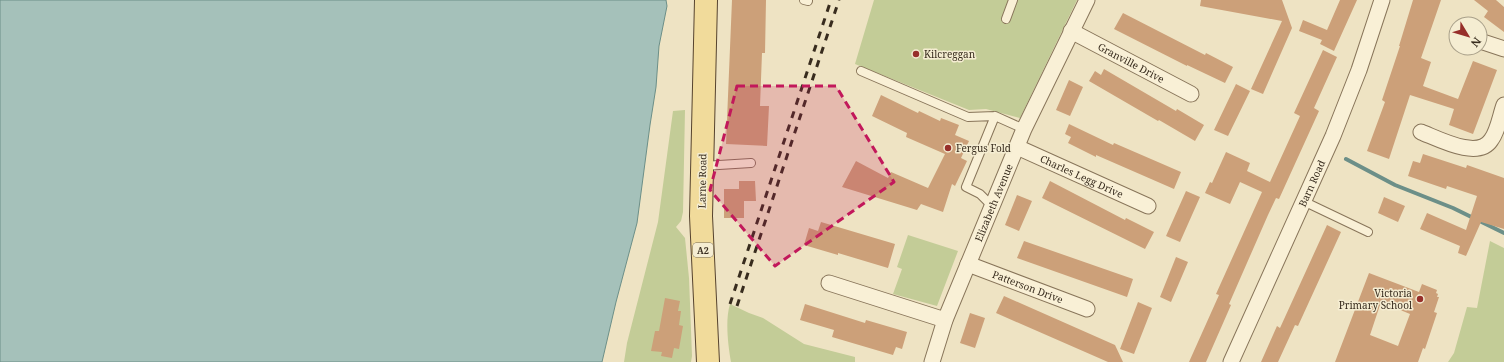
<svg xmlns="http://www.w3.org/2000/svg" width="1504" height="362" font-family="'Noto Serif',serif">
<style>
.green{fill:#c3cc97}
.water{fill:#a5c1ba;stroke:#6c8f88}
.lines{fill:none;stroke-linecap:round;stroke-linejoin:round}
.stream{stroke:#6c8f88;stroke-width:4}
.building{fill:#cca079;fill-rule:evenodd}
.service-casing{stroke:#88755a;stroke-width:10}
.minor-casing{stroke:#88755a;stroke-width:17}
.primary-casing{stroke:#56432e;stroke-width:24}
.service{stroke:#f9f0d6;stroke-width:8}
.minor{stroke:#f9f0d6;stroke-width:15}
.primary{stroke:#f1db9b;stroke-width:22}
.rail{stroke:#382c1e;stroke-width:3;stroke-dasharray:7 7;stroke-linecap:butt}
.marked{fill:#c2185b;fill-opacity:0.2;stroke:#c2185b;stroke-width:3;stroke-dasharray:8 5;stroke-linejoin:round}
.poi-dot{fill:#972f2a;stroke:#f5edd2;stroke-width:1.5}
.labels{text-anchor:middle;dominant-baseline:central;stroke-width:3;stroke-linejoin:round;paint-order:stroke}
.shield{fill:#f5edd2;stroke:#716654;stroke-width:1}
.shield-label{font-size:9px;font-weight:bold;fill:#382c1e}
.poi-label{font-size:10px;fill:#382c1e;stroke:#f5edd2;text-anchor:start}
.street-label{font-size:10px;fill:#382c1e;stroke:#f5edd2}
</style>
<rect width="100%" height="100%" fill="#eee3c3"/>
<path class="green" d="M874 0H1077L1020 118 986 109 969 110 855 64Z
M685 110 683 212 681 221 676 227 685 238 689 278 692 356 691 362H624L627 343 658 222 673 111Z
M908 235 958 251 937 306 893 294 902 269 897 267Z
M1490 241 1504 248V362H1448L1454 353 1467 307 1477 308Z
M730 304 749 313 763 318 804 344 855 357V362H731C728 345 725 320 730 304Z"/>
<path class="water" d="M0 0H666L667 6 659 46 656 87 650 125 637 223 616 302 602 362H0Z"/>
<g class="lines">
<path class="stream" d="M1346 159 1395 185 1453 208 1504 233"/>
</g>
<path class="building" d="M732 0H766L765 53H762L760 106H769L767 146 726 144Z
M1201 0H1282L1292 28 1263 94 1251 89 1282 21 1200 6Z
M1340 0H1357L1334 51 1320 44 1322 40 1299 31 1303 20 1327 30Z
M1413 0H1441L1421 58 1431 62 1423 86 1458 99 1473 61 1497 70 1473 134 1449 125 1454 109 1410 95 1389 159 1367 151 1385 102 1382 100 1400 46H1399Z
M1474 0H1496L1504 7V32L1484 17 1488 11Z
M1123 13 1205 55 1206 53 1233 67 1225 83 1187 65V66L1114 29Z
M1323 50 1337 57 1314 108 1319 111 1279 199 1276 198 1268 215 1229 304 1231 305 1206 362H1189L1219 295 1216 294 1262 192 1240 182 1230 204 1205 193 1210 182 1212 183 1226 152 1250 163 1247 171 1270 182 1300 116 1294 113Z
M1104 69 1176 111 1177 109 1204 125 1195 141 1159 120 1158 121 1089 81 1095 71 1101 75Z
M1069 80 1083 87 1070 116 1056 110Z
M1236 84 1250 91 1228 136 1214 130Z
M881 95 918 113 919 111 940 121 941 118 959 125 955 135 969 141 961 158 967 161 955 186 952 184 943 212 921 204 917 210 842 187 856 161 888 178 891 172 928 188 945 154 906 137 907 133 872 116Z
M1069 124 1113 145 1114 143 1181 172 1174 189 1096 155V157L1068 143 1071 137 1065 134Z
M1423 154 1466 168 1467 165 1504 178V229L1481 222 1466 256 1458 253 1460 246 1420 229 1427 213 1466 230 1477 196 1447 186 1446 189 1408 176 1413 161 1420 163Z
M739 181H755L756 201H744V218H724V189H739Z
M1050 181 1125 220 1126 218 1154 232 1145 249 1042 198Z
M1186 191 1200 197 1180 242 1166 236Z
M1017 195 1032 201 1019 231 1005 225Z
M1384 197 1405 206 1398 222 1378 213Z
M821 222 895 244 888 268 838 253V255L804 245 809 228 818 231Z
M1327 225 1341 232 1298 326 1295 325 1278 362H1261L1277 326 1280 328Z
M1024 241 1133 279 1127 297 1017 258Z
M1176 257 1188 262 1171 302 1160 297Z
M1369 273 1419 292 1422 284 1437 290 1436 293 1438 294 1437 297H1439L1434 312 1437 313 1425 349 1423 348 1418 362H1335ZM1381 302 1410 314 1398 346 1370 335Z
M1004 296 1115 345 1123 362H1108L996 313Z
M665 298 680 301 678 311H681L679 325 683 326 679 349 674 348 672 358 661 356 662 352 651 351 655 331H659Z
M1138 302 1152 308 1134 354 1120 349Z
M805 304 865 323 866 320 907 332 902 349 896 347 893 355 832 337 834 330 800 320Z
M970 313 985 318 975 348 960 343Z"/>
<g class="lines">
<defs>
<path id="service" d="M804 0 808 1V0
M1006 19 1013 0
M861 71 968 117 995 116 1024 129
M703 166 751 163
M1303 201 1368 232
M992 206 980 194 966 187 995 116"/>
<g id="minor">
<path id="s1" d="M1071 31 1191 94"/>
<path d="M1480 41 1504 49"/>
<path d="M1421 132C1439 139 1478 160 1491 140 1498 131 1500 116 1504 105"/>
<path id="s2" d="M1017 147 1148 206"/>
<path id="s3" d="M968 264 1087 309"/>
<path d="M829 283 945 320"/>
<path id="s4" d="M932 362 945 320 1024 129 1087 0"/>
<path id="s5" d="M1231 362 1333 136 1359 70 1382 0"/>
</g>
<path id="primary" d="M706 0 701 216 708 362"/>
</defs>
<use href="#service" class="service-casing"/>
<use href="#minor" class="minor-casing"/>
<use href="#primary" class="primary-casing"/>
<use href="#service" class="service"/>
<use href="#minor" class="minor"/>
<use href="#primary" class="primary"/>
<path class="rail" d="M730 304 831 0
M737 306 839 0"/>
</g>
<path class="marked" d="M737 86H836L894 182 775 266 710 190Z"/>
<g class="poi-dot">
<circle cx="916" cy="54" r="4"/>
<circle cx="948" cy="148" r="4"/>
<circle cx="1420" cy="299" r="4"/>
</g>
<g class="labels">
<rect class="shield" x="693" y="243" width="20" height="14" rx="3"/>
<g class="shield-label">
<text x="703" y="250">A2</text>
</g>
<g class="poi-label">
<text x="924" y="54">Kilcreggan</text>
<text x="956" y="148">Fergus Fold</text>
<text x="1412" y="293" text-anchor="end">Victoria<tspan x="1412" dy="12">Primary School</tspan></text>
</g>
<g class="street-label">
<text stroke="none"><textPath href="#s1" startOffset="68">Granville Drive</textPath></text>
<text stroke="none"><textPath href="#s2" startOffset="71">Charles Legg Drive</textPath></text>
<text transform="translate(702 181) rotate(-89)">Larne Road</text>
<text stroke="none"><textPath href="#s5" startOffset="196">Barn Road</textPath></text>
<text stroke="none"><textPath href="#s4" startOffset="171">Elizabeth Avenue</textPath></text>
<text stroke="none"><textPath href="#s3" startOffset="64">Patterson Drive</textPath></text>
</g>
</g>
<g transform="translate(1468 36) rotate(128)"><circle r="19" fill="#f5edd2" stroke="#a9a08a"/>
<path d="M0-3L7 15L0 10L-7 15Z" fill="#972f2a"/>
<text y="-6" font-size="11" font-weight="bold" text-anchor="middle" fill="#382c1e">N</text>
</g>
</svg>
